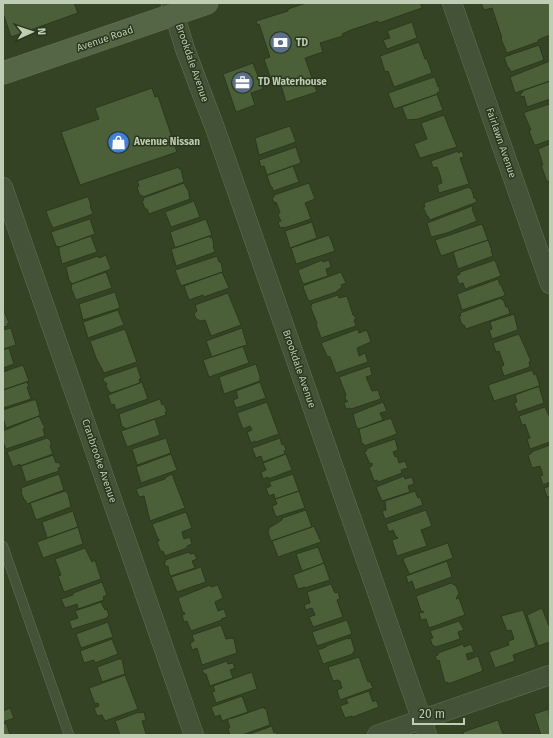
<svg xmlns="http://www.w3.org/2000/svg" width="553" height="738" font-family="'Fira Sans',sans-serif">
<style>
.building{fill:#4b5f39;stroke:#2b3a1e}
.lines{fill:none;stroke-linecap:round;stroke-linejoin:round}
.service-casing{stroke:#647358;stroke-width:10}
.minor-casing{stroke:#647358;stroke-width:20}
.secondary-casing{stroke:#647358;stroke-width:23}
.service{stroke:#445238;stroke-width:9}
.minor{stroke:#445238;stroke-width:19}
.secondary{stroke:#546645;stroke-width:22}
.labels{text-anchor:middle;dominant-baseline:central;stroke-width:3;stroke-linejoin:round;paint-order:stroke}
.street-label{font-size:10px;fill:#bfcdb4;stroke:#29381c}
.poi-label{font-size:10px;font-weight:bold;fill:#bfcdb4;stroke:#29381c;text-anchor:start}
</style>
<rect width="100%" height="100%" fill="#334323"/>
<path class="building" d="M3 3H74L78 13 11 37 3 13Z
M306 3H420L422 8 379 23 378 21 351 30 342 34 343 36 320 43 323 52 305 58 317 92 286 102 280 82 273 85 264 59 270 57 259 24 257 25 256 21 288 11V9Z
M481 3H550V35L538 40V42L507 53 501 39 502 38 492 8 484 10Z
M412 22 417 38 387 49 383 40 390 38 387 31Z
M419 42 425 59H427L432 73 394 87 388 71 385 72 380 56Z
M539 45 544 60 511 72 509 68H508L504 57Z
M550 61V81L515 93 510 77Z
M253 63 263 89 251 93 255 105 236 112 223 74Z
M434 77 435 78 438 86H437H439L440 91 437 93 438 94 394 109 388 93Z
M550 81V99L527 107 524 96 521 97 520 94 523 92 522 91Z
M152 88 155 97 158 96 177 152 80 185 61 132 99 119 95 108Z
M437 94 443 110 418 119 407 120 402 107Z
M550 104V140L536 145 534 144 529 131 531 130 524 114 525 112Z
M444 115 457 147 420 158 414 144 427 139 421 123Z
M290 126 296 142 259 155 255 138Z
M550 144V180L547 182 541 165H543L538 149Z
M296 147 301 163 267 175 264 166 261 167 259 160Z
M458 151V153L462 151 464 157 460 158 469 184 439 193 437 185 442 183 440 175 437 167 433 168 431 161Z
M293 166 299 182 273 191 272 187H271L267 176 268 175Z
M179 167V169H181L184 182 143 197 142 195 140 196 137 187 139 186 137 181Z
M184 183 187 189H188L190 199 149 214 147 209H145L142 201 144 200 143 198Z
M309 183 315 199 305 203 311 219 284 228 283 227 280 228 278 222 281 221 278 215 280 212 276 202 274 203 272 198 274 197V195Z
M469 187 470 189 471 188 474 197 473 198 475 197 477 202 430 220 428 216H427L423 207H425L424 203Z
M87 197H88L91 205 90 206 93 214 53 228 49 220 46 211Z
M194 201 200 217 171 227 165 212Z
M472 206 473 209H472L477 221 447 233 431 237 427 223Z
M90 219 95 234 60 247 56 246 51 232Z
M206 219 212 235 175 248 170 232Z
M312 222 317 238 290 248 285 231Z
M482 224 488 240 441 256 435 240Z
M329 235 335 251 296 264 291 248Z
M91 236 97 252 62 264 59 251V247Z
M210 236V238L212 237 214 245 213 246 215 252 176 266 171 249Z
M488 240 492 251H491L493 256 458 269 453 252Z
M106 255 111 269 72 284 69 280 66 267 98 256 99 258Z
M217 256 219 262H221L223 272 181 286 175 270Z
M322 260 323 262 329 260 331 267 326 269 328 276 304 284 302 282 298 270Z
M495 260 501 276 465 289 463 283 459 284 456 276 460 274V272Z
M106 272 112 288 76 300 71 288 72 284Z
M222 272 229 288 204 297 203 295 189 300 184 286Z
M341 272 346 283 341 285 342 287 336 292 310 301 308 300 303 287 305 285Z
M498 279 500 285H501L505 294 504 296 462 310 457 294Z
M115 292 120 308 83 320 79 304Z
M228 293 241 325 211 336 205 320 201 321 196 319 194 314 197 311 195 305Z
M338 295 339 298 347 296 353 315H354L356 319 354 320 356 326 321 338 316 324 317 323 310 306H312L311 304Z
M501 298 502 300 503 299 506 307H508L510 313 509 314 466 329 464 325H462L459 316H461L460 313Z
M118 310 124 325 88 338 83 322Z
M3 311H4L9 323 7 324 8 326 3 327Z
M514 314 518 330 492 339 489 330 492 329 490 322Z
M11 328 16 345 3 349V330Z
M242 328 247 345 212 357 206 341Z
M125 329 137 362 104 373 96 358 90 341Z
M358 329 359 333 367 330 371 342 357 348 359 356 365 353 368 362 336 373 330 357 327 356 321 343Z
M519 334 531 361 529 362 530 367 504 376 501 367 504 365 499 351 496 352 493 343Z
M243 346 249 363 209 377 203 360Z
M9 348 14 364 3 368V350Z
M256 364 260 376V381L224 394 219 377Z
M23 365 29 381 3 390V372Z
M137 366 141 379H139L140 383 111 393 108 390 106 386 107 383H105L103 379 105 377Z
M370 366 372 375 366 377 372 391 378 390 381 399 351 409 350 408 346 409 344 403 348 401H346L345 397 346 395 339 377Z
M532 370 534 375 536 374 540 386 494 401 488 385Z
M27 382 29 387H27L31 399 3 408V390Z
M142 382 148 399 116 410 114 404 111 405 108 395Z
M260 382 266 398 236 408 233 400 238 398 236 391Z
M539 386 544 403 518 412 514 403 517 402 515 395Z
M160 399 162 405 164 404 167 412H165L166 415 125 429 124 427H122L119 414Z
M33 400H36L40 414 39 416 6 428 3 418V410Z
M267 402 279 434 256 442 255 441 251 443 247 432 252 430 250 426 243 429 237 413Z
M383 402 387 411 380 413 383 420 359 429 356 426 353 414Z
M545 407 550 418V442L530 449 527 439 530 438 525 424 522 425 519 416Z
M39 416 45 428 43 429 45 436 6 449 3 442V431Z
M391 418 397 434 364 446V444H362L359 429Z
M155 419 160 435 127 447 121 431Z
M47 438 51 441V445L50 446 53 454 20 466V464L13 467 7 452Z
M166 438 171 453 137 465 132 449Z
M280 438 282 445 284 444 286 450 284 451 285 454 263 462 261 456 256 458 252 448Z
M395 439 398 450 393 452 395 457 397 456 399 463 405 461 408 468 401 470 402 473 378 482 377 480 374 481 369 467 372 466V463L370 464 364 451H367L366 449Z
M550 445V482L543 485 540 476 543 475 540 466 532 468 528 455 532 453 531 452Z
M171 454 177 470 141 483 136 467Z
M286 454 292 470 268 479V477L263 479 261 472 266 470 263 463Z
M53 455 56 463 59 462 61 467 58 468 59 471 26 482 21 466Z
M59 474 64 490 27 504 25 500H24L21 492 22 491 21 488Z
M172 474 185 508 150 521 144 496 139 497 136 489 165 479 166 477Z
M293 474 299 491 275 499 274 494 269 496 266 488 271 486 269 482Z
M404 476 405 479 412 477 414 484 408 486 410 492 382 501 376 487Z
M550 486V496L547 497 544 488Z
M65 491 68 494 71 507 36 520 30 503Z
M299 491 305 508 276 517 272 506 277 504 275 499Z
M415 491 418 498 420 497 423 505 385 519 382 511 386 510 385 501Z
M306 510 312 527 271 541 268 532 269 528 282 520V518Z
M426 510 432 526 421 530 427 546 397 556 392 540 398 538 397 537H396L393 530 389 532 386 524Z
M73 511 78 527 47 538 42 522Z
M186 512 192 528 182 532 184 539 190 537 192 544 187 546V548L165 556 163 551 161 552 157 542 159 541V539H158L152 524Z
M314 526 321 542 278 557 272 541Z
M78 527 83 544 43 558 37 542Z
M448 543 453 558 410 574 409 573 403 560 404 558Z
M318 547 324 563 302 571 296 554Z
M85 548 92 562 95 560 101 579 64 592 58 576 61 575 55 559Z
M189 552 190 554 194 553 197 559 192 561 195 568 171 576 169 573 168 566 166 567 164 562H166L165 560Z
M447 561 452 577 415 590 412 581 408 583 406 576Z
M324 563 330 580 305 588V587L298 589 293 575Z
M201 567 206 582 177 592 171 577Z
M102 582 107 595 103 597 104 600 78 609 77 604 65 608 61 599 73 595V593Z
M451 583 456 586 459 593 456 599 459 598 465 615 429 628 426 619 421 620 419 613 424 612 421 611 416 596Z
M331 584 335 593 338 592 340 599 337 600 343 617 313 627 309 617 315 615 312 608 306 610 304 605 310 603 307 592Z
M210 585 211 587 218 585 223 598 215 602 218 611 224 609 227 617 221 619 222 620 191 631 187 621 184 622 182 615 185 614 184 612 183 613 178 598Z
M101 602 105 610 107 609 109 616 107 617V618L72 629 69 621 78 618 75 611Z
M542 608 549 626H550V642L538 646 527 615Z
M523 610 536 647 513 655 515 661 495 668 489 652 509 645 508 641 514 639 511 630 507 631 501 616Z
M347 620 352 634 317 646 312 632Z
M459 621 464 630 458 632 460 639 436 647 435 646H433L430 639 433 638 430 631Z
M108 622 113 637 81 648 76 634Z
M221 625 226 639 231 638 234 639 237 653 202 665 197 648 192 650 190 643 194 641 192 635Z
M348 638V639L351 638 355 651 353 652V654L323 664 318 650 326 647V646Z
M112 639 118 654 95 663 94 660 84 663 80 651Z
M463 644 464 647 471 644 474 652 466 654 468 660 478 656 483 671 448 684V682L445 683 439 660 437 661 435 656 438 655V653Z
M359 657 368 682 370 681 373 688 340 700 337 690 342 688 340 681H338V680L333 681 328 667Z
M119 659H122L125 674 102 682 97 667Z
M227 661 228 664 233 663 235 668 230 670 233 678 210 686 206 674H204L202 670Z
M252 672 257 689 216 703 212 692 215 691 213 686Z
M125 675 138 709 105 721 102 715 97 716 94 708 99 706 98 703 95 704 89 688Z
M369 691 373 702 376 700 379 707 353 717 352 716 345 718 340 706 348 703 346 699Z
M242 696 248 712 222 721 220 715 215 717 211 707Z
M264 707V709L266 708 270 725 242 735H230L228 729 230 727 227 719 233 718Z
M10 708 14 718 3 722V711Z
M549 709 550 735H541L534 714Z
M139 712V713L144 712 146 720 142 721 146 734 151 733 152 735H120L115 721Z
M498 720 503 735H464L463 732Z
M6 723 10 735H3V724Z
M272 726 274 733 276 732 277 735H247Z"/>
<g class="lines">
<defs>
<path id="service" d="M3 546 69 735"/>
<path id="minor" d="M171 3 185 49 215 128 427 735
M452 3 550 284
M3 187 194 735
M377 735 550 675"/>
<path id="secondary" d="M3 73 207 3"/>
</defs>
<use href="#service" class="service-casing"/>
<use href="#minor" class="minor-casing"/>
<use href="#secondary" class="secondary-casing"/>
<use href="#service" class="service"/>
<use href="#minor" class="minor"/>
<use href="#secondary" class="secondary"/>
</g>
<defs>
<symbol id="bank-disc" viewBox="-11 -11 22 22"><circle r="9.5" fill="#5c6f8a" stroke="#29381c"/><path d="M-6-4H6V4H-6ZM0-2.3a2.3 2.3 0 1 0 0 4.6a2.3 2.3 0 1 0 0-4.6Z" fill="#fff"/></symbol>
<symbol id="office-disc" viewBox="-11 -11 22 22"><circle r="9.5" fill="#5c6f8a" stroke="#29381c"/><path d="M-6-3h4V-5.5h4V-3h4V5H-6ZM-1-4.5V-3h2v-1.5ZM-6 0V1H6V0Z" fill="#fff"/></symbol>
<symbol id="shop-disc" viewBox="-11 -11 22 22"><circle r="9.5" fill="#3f7fe0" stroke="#29381c"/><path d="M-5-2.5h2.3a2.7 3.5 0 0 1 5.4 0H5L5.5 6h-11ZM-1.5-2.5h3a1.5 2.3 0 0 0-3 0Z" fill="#fff"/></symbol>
</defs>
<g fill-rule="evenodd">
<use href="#bank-disc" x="268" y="30" width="25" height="25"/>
<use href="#office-disc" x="230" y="70" width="25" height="25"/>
<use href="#shop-disc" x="106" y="130" width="25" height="25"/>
</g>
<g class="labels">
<g class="street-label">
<text transform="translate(105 39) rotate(-19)">Avenue Road</text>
<text transform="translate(192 63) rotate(71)">Brookdale Avenue</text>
<text transform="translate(501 143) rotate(71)">Fairlawn Avenue</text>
<text transform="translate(299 369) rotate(71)">Brookdale Avenue</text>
<text transform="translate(99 461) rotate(71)">Cranbrooke Avenue</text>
</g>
<g class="poi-label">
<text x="296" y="43">TD</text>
<text x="258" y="82">TD Waterhouse</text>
<text x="134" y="142">Avenue Nissan</text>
</g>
</g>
<rect width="553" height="738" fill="none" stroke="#bfcdb4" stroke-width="8"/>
<g transform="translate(32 32) rotate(87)" stroke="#29381c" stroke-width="3" paint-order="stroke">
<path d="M0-3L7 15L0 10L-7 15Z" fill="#bfcdb4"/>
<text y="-6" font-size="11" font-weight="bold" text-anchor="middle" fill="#bfcdb4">N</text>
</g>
<path d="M413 718v6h51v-6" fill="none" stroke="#bfcdb4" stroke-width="2"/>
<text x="419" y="718" font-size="12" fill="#bfcdb4" stroke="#29381c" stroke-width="3" paint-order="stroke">20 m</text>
</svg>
